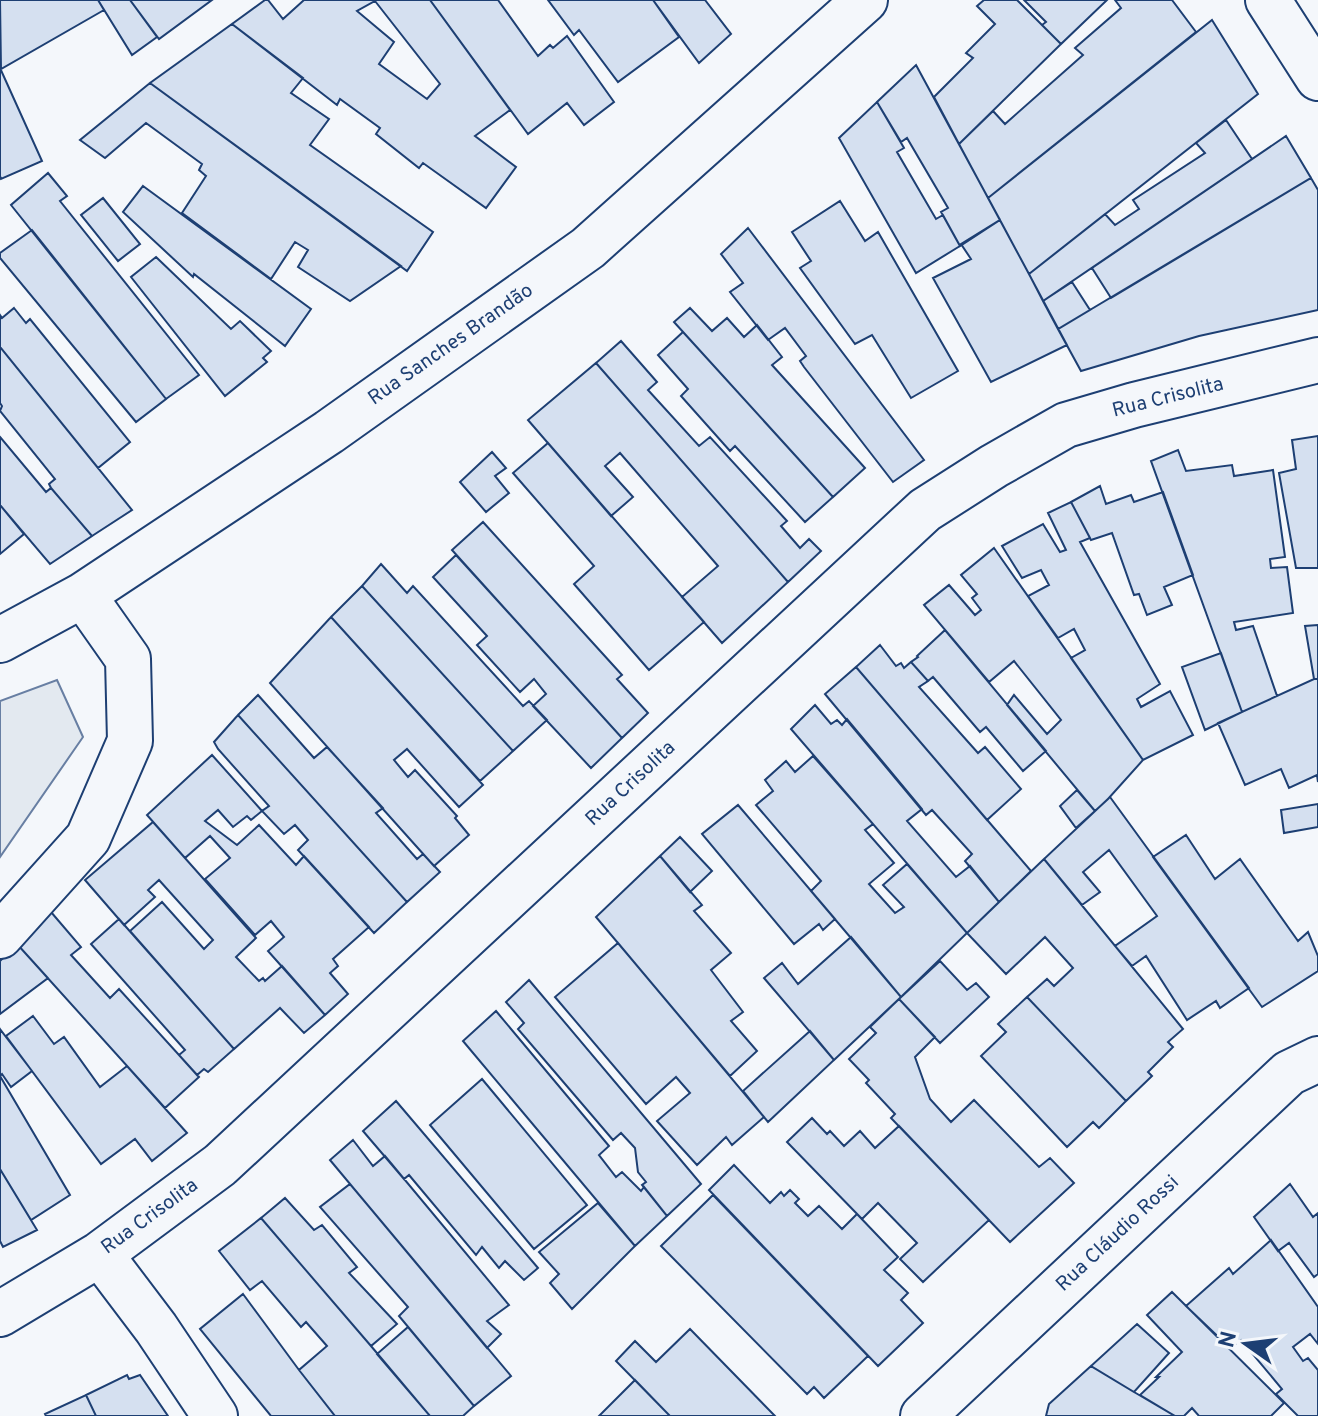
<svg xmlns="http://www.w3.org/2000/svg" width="1318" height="1416" font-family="Overpass,sans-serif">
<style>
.green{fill:#e3e9f0;stroke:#687fa3;stroke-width:2}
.building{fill:#d5e0f0;stroke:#1d3f73;stroke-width:2;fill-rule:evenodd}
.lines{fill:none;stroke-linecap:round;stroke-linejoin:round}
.minor-casing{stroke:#1d3f73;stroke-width:48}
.minor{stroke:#f4f7fb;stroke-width:44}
.labels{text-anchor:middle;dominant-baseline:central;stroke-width:6;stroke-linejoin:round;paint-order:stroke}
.street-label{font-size:20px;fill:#1d3f73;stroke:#f4f7fb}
</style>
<rect width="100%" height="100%" fill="#f4f7fb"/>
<path class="green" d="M57 680 83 737 0 857V701Z"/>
<path class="building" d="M0 0H98L104 10 1 69Z
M98 0H130L157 37 132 55Z
M130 0H212L159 39Z
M265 0H268L283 19 304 0H430L510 110 475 136 516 167 486 208 423 163 419 168 376 134 380 128 340 99 337 105 232 24ZM375 1 440 84 427 99 379 64 394 42 357 11Z
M430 0H498L538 56 550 45 553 48 567 36 614 102 584 125 567 103 528 134Z
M548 0H653L679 37 618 82 579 30 574 35Z
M653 0H705L731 34 699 63Z
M984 0H1017L1061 44 959 144 934 97 973 58 966 53 995 24 977 6Z
M1024 0H1107L1061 44 1042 25 1046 22Z
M1115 0H1172L1196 32 988 198 959 144 993 111 1005 124 1083 55 1075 48 1121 8Z
M1212 20 1258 94 1029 274 988 198Z
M232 24 303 78 291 93 329 119 310 145 433 232 407 271 150 83Z
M916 65 1000 220 960 246 941 212 948 208 907 138 901 142 877 102Z
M0 68 42 161 1 179 0 176Z
M150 83 401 266 350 301 298 267 308 250 295 242 271 279 182 213 206 176 199 170 202 164 146 123 105 158 80 140Z
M877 102 904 148 897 152 936 219 943 215 960 246 916 273 839 138Z
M1226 120 1252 159 1043 301 1029 274 1105 214 1115 225 1139 209 1133 200 1205 153 1196 143Z
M1286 136 1311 178 1111 298 1092 268Z
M48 173 67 196 60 201 199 375 166 399 11 205Z
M1311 178 1318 190V310L1199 336 1081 371 1058 329Z
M143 186 311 309 285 346 194 274 193 277 123 212Z
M103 198 140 244 118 261 81 215Z
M840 201 865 241 878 232 958 371 911 398 872 335 855 344 800 268 811 261 792 232Z
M1000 220 1067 345 991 382 933 278 971 259 961 244Z
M748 228 924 460 893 482 804 367 800 361 806 356 785 328 768 340 730 292 743 283 721 254Z
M32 230 166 399 136 422 0 258V253Z
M156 257 231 329 240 321 271 351 263 358 267 362 225 396 131 277Z
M1072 282 1090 310 1058 329 1043 301Z
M14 308 26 323 30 319 130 442 98 468 0 347V315L2 318Z
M690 308 712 331 727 318 744 337 757 325 782 357 772 365 865 468 833 497 674 322Z
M683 332 833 497 805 522 735 446 730 451 681 396 688 389 658 355Z
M621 341 657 382 648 390 699 446 710 437 787 521 781 526 800 548 809 539 821 551 788 582 596 363Z
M0 347 132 510 92 536 51 488 49 484 55 479 0 411 2 406 0 403Z
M596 363 788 582 722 643 682 597 718 566 620 453 605 466 633 497 611 516 528 420Z
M1318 436V568H1296L1279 473 1296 469 1292 440Z
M0 437 46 492 51 488 92 536 50 564 0 505Z
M548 443 704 622 649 670 574 584 594 566 513 473Z
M1178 450 1186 471 1232 465 1234 476 1273 470 1285 557 1270 559 1271 568 1287 567 1293 613 1234 622 1236 630 1253 626 1277 696 1242 712 1151 461Z
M492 452 506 468 495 476 509 493 486 512 460 482Z
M1100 486 1106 504 1131 495 1134 502 1163 492 1193 575 1164 587 1172 605 1147 615 1139 594 1134 595 1112 533 1091 540 1090 538 1071 502Z
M1071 502 1090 538 1080 542 1160 684 1137 699 1141 707 1170 691 1193 735 1143 760 1071 658 1085 650 1074 629 1058 638 1028 596 1049 585 1041 570 1022 578 1002 546 1043 524 1060 552 1066 550 1048 513Z
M0 505 24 534 0 554Z
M483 522 622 675 617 679 648 713 622 738 452 550Z
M994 548 1143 760 1108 799 1095 811 1007 705 1014 695 1047 734 1061 720 1014 661 989 682 924 605 949 585 975 615 981 610 972 598 977 594 961 575Z
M456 555 622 738 591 768 533 706 546 694 534 679 520 692 477 645 487 636 433 577Z
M381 564 407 593 413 586 523 706 529 701 547 720 513 751 362 586Z
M362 586 513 751 480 781 331 617Z
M331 617 483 785 459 807 407 749 394 760 408 777 415 770 457 816 455 818 469 835 434 866 270 683Z
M1318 625V679H1314L1305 626Z
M945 630 1046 751 1023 771 986 727 980 732 933 677 928 681 911 662 918 657 917 656Z
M880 645 896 666 901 663 904 668 911 662 928 681 919 687 978 753 985 747 1021 789 987 820 856 667Z
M1221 653 1242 712 1205 730 1182 667Z
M856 667 1031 871 999 902 965 861 972 854 932 810 926 815 825 694Z
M1314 679H1318V782L1317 775 1289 788 1281 769 1245 785 1218 723Z
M258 695 314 758 327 747 383 808 376 813 417 859 423 854 440 872 407 902 238 715Z
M815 705 831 724 837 720 842 725 847 719 922 809 907 821 956 877 970 866 999 902 967 933 791 729Z
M238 715 407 902 374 933 298 850 308 840 295 825 284 834 262 811 269 806 218 749 214 742Z
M212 755 262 811 251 820 247 816 233 827 218 810 205 821 237 845 259 825 296 865 304 856 369 927 333 959 338 966 330 973 348 994 325 1015 268 951 284 937 271 921 255 935 205 879 230 858 210 836 185 858 147 815Z
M813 756 873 824 865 830 894 863 869 884 895 913 904 907 883 885 907 864 967 933 901 997 811 891 821 881 756 805 773 791 765 780 786 761 795 772Z
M1077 790 1095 811 1076 828 1060 806Z
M1110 797 1249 988 1220 1008 1216 1001 1187 1020 1146 956 1132 966 1115 946 1157 916 1109 850 1083 872 1100 892 1082 905 1044 859Z
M1318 804V827L1284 833 1281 810Z
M738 805 835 919 823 930 819 924 794 944 702 834Z
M153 822 256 938 236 957 259 981 263 978 265 981 282 966 325 1015 304 1033 280 1008 234 1049 130 931 162 902 204 949 213 940 159 880 148 890 155 897 124 925 85 880Z
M1186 835 1215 879 1240 859 1298 941 1308 932 1318 956V971L1262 1007 1153 857Z
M680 837 712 871 690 892 660 856Z
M660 856 702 905 694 911 731 953 711 970 743 1012 731 1021 757 1051 730 1076 596 917Z
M1044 859 1183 1029 1168 1042 1173 1047 1148 1072 1152 1076 1126 1101 1027 997 1047 979 1054 986 1073 968 1045 937 1006 974 967 933Z
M51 912 81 947 71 955 110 998 119 989 199 1077 165 1108 17 944Z
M119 919 234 1049 208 1072 204 1069 197 1075 179 1055 185 1050 91 944Z
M851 937 901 997 834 1060 764 978 782 963 798 984Z
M618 943 764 1117 732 1145 726 1137 697 1165 657 1121 690 1093 676 1077 646 1104 555 997Z
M17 944 48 978 0 1014V961Z
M940 961 967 990 976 983 989 997 940 1043 899 999Z
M529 980 701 1184 667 1216 642 1185 646 1182 638 1172 635 1148 621 1133 613 1140 518 1029 524 1023 506 1002Z
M1027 997 1126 1101 1099 1128 1093 1122 1067 1147 981 1056 1006 1032 998 1024Z
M899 999 935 1037 915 1057 930 1099 951 1122 974 1100 1039 1167 1050 1158 1074 1183 1010 1242 891 1118 895 1114 866 1083 869 1080 849 1059 876 1033 870 1027Z
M496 1011 609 1146 599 1155 616 1177 622 1172 641 1191 644 1187 667 1216 635 1246 463 1041Z
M33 1016 54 1044 64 1037 100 1087 127 1066 187 1133 152 1161 135 1139 101 1164 6 1036Z
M0 1029 32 1071 11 1087 2 1074 0 1076Z
M810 1031 834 1060 768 1122 743 1091Z
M0 1076 70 1195 31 1220 0 1169Z
M482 1079 587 1205 534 1249 430 1125Z
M396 1101 538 1268 524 1280 505 1261 499 1268 482 1247 476 1255 409 1175 404 1179 363 1131Z
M812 1118 827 1134 830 1131 844 1146 860 1131 875 1148 899 1126 989 1220 923 1282 900 1259 917 1243 878 1203 862 1219 787 1142Z
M353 1140 373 1166 385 1156 509 1305 487 1321 501 1334 487 1348 330 1160Z
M734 1165 770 1203 781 1192 784 1196 790 1190 799 1199 795 1203 808 1216 819 1206 842 1229 857 1214 898 1257 884 1270 908 1293 901 1300 923 1323 878 1366 709 1190Z
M0 1169 37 1230 3 1247 0 1241Z
M350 1184 511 1376 474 1406 399 1316 408 1307 320 1207Z
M1290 1184 1313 1217 1318 1213V1274L1314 1277 1289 1243 1278 1251 1254 1217Z
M713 1195 868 1356 824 1398 814 1387 807 1394 661 1246Z
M285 1198 314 1230 322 1225 357 1267 349 1273 397 1324 371 1346 261 1218Z
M598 1203 635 1246 572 1309 550 1283 559 1274 539 1252Z
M261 1218 371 1346 430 1416H335L299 1370 327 1346 306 1322 301 1327 262 1281 250 1290 219 1251Z
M1271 1240 1318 1307V1344L1310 1334 1293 1347 1303 1361 1308 1358 1318 1370V1416H1298L1276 1394 1282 1389 1241 1340 1230 1348 1186 1306 1229 1268 1233 1274Z
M1172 1292 1284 1403 1271 1416H1199L1192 1408 1184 1416H1175L1140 1395 1159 1377H1156L1182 1352 1147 1315Z
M243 1294 299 1370 335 1416H271L200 1329Z
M1137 1324 1169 1353 1134 1392 1091 1366Z
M408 1327 474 1406 463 1416H430L377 1354Z
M690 1329 775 1416H670L616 1361 635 1341 656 1362Z
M1091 1366 1134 1392 1175 1416H1046L1049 1404Z
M127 1375 129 1379 140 1375 168 1416H96L86 1395Z
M635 1380 670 1416H599Z
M86 1395 96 1416H46L45 1414Z"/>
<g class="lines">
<defs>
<path id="minor" d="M1268 0 1318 78
M0 640 83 595 329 432 588 248 865 0
M0 936 88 838 130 741 128 659 83 595
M100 1254 156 1328 215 1416
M0 1314 100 1254 220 1165 925 510 994 466 1066 425 1134 405 1318 360
M923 1416 1289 1073 1318 1059"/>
</defs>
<use href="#minor" class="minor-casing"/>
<use href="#minor" class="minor"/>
</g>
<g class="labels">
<g class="street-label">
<text transform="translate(451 345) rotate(-35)">Rua Sanches Brandão</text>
<text transform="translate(1168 398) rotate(-14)">Rua Crisolita</text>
<text transform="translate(631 784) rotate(-43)">Rua Crisolita</text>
<text transform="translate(150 1217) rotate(-36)">Rua Crisolita</text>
<text transform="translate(1118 1234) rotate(-43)">Rua Cláudio Rossi</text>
</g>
</g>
<g transform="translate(1246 1344) rotate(284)" stroke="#f4f7fb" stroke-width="6" paint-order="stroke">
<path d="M0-6L14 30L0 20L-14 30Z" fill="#1d3f73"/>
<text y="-12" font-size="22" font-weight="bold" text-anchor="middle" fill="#1d3f73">N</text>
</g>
</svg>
